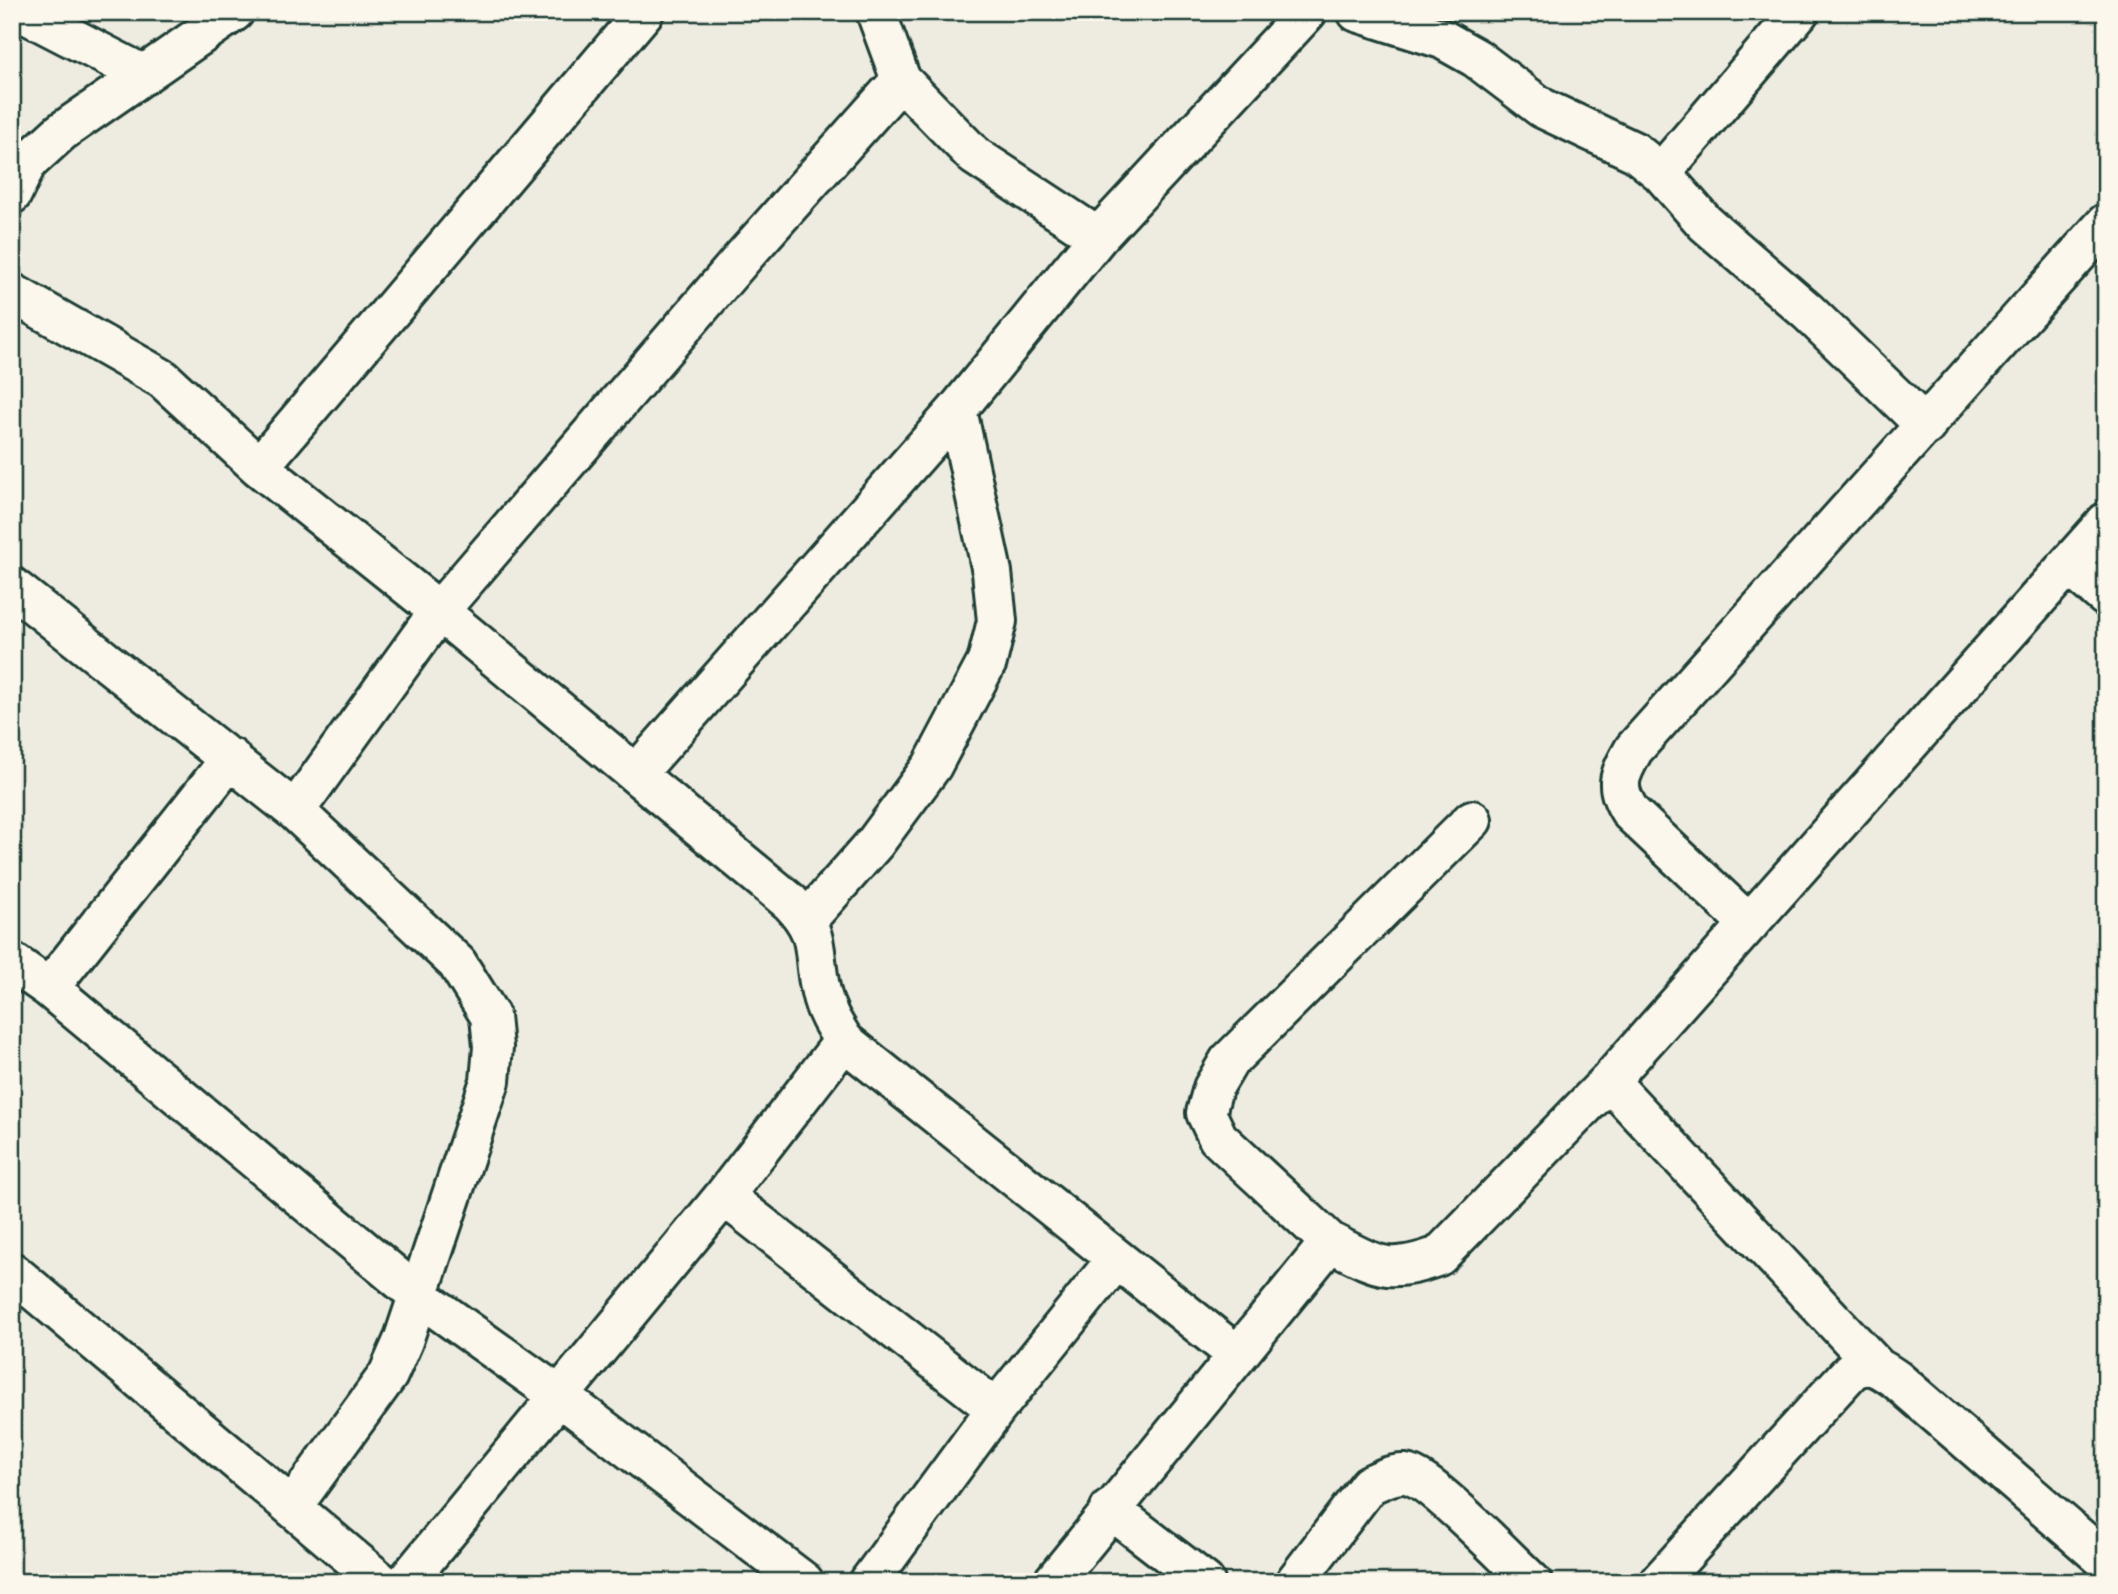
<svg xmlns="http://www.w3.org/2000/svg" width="2118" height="1594" font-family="Mynerve,sans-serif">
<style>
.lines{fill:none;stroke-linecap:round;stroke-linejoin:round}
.minor-casing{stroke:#1f3d34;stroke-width:44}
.minor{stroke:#fbf7ec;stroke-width:38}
</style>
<rect width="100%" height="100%" fill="#eeece1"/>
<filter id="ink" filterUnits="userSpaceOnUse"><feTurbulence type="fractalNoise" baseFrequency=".0143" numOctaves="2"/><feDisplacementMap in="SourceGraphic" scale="14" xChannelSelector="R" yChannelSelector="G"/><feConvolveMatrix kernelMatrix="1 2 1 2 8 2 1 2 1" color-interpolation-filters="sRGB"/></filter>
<g filter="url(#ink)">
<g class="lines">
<defs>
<path id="minor" d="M22 12 144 75
M876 12 901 80 975 156 1098 237
M1357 12 1442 39 1476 58 1542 108 1635 152 1661 173 1705 223 1808 312 1926 426
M1661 173 1799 12
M12 194 27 163 61 132 234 12
M12 293 163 379 259 467 439 611 790 902C823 937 811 950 821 992 825 1011 834 1025 844 1041L1236 1354
M259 467 644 12
M2068 565 2106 597
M12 587 295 811 457 963 490 1016 493 1047 490 1081 403 1341 388 1375 292 1507
M636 774 957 410 1098 237 1307 12
M295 811 439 611 745 255 901 80
M807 920 875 843 932 766 987 662 997 621 992 572 957 410
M1749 924 1631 813C1613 786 1619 776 1634 749L2106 223
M12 962 49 988 419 1296 558 1395 804 1582
M49 988 231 758
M1609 1081 1875 1365
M724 1196 996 1409
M1330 1242 1218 1138 1206 1113 1213 1088 1229 1061 1472 820
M12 1272 381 1582
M1110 1509 1205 1582
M406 1582 724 1196 844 1041
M869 1582 996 1409 1115 1261
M1053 1582 1330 1242C1378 1266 1386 1275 1439 1256L1609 1081 2106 522
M1295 1582 1369 1485C1380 1480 1393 1473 1405 1474 1429 1476 1510 1562 1532 1582
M1659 1582 1852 1370C1871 1360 1881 1369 1897 1380L2106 1561"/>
</defs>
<use href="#minor" class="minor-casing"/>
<use href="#minor" class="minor"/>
</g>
</g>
<rect width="2118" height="1594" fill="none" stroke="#fbf7ec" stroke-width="42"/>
<rect x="21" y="21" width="2076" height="1552" fill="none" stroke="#1f3d34" stroke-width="2.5" filter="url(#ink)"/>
</svg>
